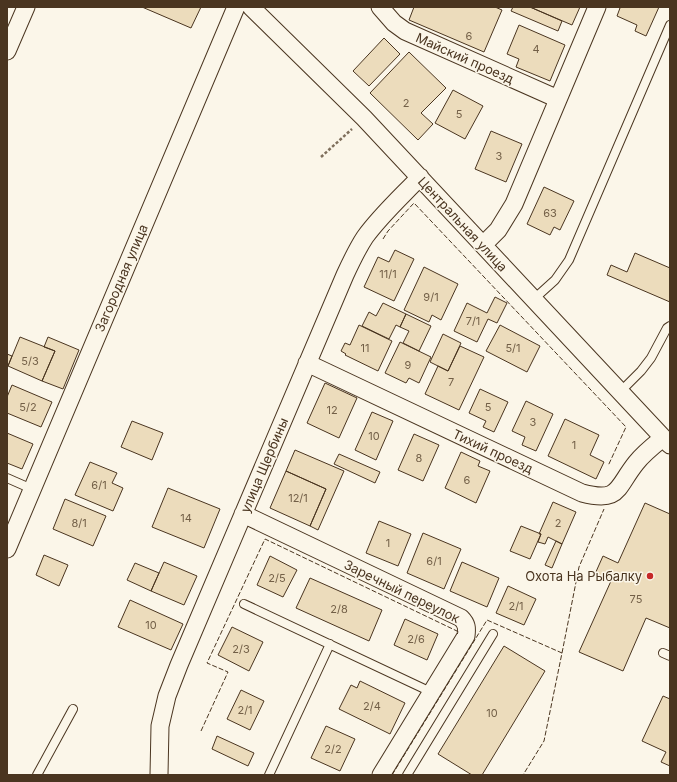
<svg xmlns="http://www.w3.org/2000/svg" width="677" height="782" font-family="Inter,sans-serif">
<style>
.building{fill:#ecdcbc;stroke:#4a3520}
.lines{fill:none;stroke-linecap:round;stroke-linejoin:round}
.lane-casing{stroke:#4a3520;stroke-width:10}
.street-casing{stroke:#4a3520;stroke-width:19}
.path{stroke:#7f6f5c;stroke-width:2.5;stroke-dasharray:3 2;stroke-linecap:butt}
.lane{stroke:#fbf6e9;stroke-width:8}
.street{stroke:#fbf6e9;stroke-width:17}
.fence{stroke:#4a3520;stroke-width:1;stroke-dasharray:5 2;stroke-linecap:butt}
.poi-dot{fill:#c62828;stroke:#fbf6e9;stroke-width:1.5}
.labels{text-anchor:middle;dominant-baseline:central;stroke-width:3;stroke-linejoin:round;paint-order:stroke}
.number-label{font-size:11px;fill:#725f47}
.street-label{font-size:13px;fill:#4a3520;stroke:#fbf6e9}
.poi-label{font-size:13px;fill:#4a3520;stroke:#fbf6e9;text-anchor:end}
</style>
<rect width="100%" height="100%" fill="#fbf6e9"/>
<path class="building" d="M142 7H201L191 28Z
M414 7H495L502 10 484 52 409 20Z
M513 7H530L562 21 558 31 511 11Z
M530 7H580L572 25Z
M617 7H659L646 36 635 31 637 25 617 16 620 8Z
M519 25 565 45 550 81 516 67 519 59 507 54Z
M384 38 400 54 369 86 353 71Z
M409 52 446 88 421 113 433 124 418 140 370 93Z
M453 90 483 106 465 139 435 123Z
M491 131 522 144 506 182 475 169Z
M544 187 574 201 560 230 554 227 550 235 527 224Z
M395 250 414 259 394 301 364 287 378 257 389 262Z
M635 253 670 268V302L607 275 611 265 627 272Z
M424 267 458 284 441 320 432 315 429 322 404 310Z
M495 297 507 303 497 323 488 319 477 342 454 331 467 303 487 313Z
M383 303 406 314 400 327 396 325 389 339 362 326 369 312 376 316Z
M406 314 431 326 419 351 403 343 409 331 400 327Z
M359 325 392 341 378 371 345 355 346 354 341 351 345 343 350 345Z
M500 325 540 346 527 372 486 351Z
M443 334 461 343 448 371 430 362Z
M20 337 55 351 42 381 8 366Z
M48 337 79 350 63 389 42 381 55 351 44 347Z
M400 342 431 357 419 383 409 378 406 383 385 373Z
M460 346 484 357 459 410 425 394 438 366 448 371Z
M7 354 12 356 8 366H7Z
M325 383 357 398 339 438 307 423Z
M12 385 52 402 41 427 7 413V397Z
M480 389 508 402 494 432 483 427 486 421 469 413Z
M526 401 553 414 536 451 522 445 525 437 512 431Z
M372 412 393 421 376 460 355 450Z
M565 419 599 435 590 455 604 462 596 479 548 456Z
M132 421 163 433 152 460 121 447Z
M7 433 33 444 22 469 7 463Z
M414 434 439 445 423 481 398 470Z
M295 450 344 471 318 530 310 526 326 489 286 471Z
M461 452 480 461 478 466 490 471 476 503 445 488Z
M339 454 380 472 375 483 334 464Z
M90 462 117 473 112 483 123 488 113 511 75 495Z
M286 471 326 489 310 526 270 508Z
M168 488 220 509 204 548 152 527Z
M65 499 106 516 93 546 53 529Z
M553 502 576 512 562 544 548 537 545 544 538 542 541 534H539Z
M645 503 670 514V628L646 618 623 671 579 652 611 581 595 574 603 556 618 563Z
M379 521 411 534 398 566 366 553Z
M521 526 541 534 530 559 510 551Z
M423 533 461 549 444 589 407 573Z
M556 541 562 544 552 568 545 565Z
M44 555 68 565 59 586 36 575Z
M270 556 297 570 283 597 257 585Z
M164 562 197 576 184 605 151 591Z
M462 562 499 578 487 607 450 591Z
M135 563 159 573 151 591 127 580Z
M310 578 382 610 369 641 296 608Z
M508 586 536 599 524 625 496 613Z
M130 600 183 624 171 650 118 627Z
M405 619 438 634 427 660 394 645Z
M232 627 263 642 249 671 218 655Z
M504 646 545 671 482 775H472L438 754Z
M360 681 405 703 390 734 339 709 351 685 357 688Z
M241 690 264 701 250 730 227 719Z
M663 696 670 699V766L661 762 666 752 642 741Z
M326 726 355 739 340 771 311 758Z
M217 736 254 753 248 766 212 749Z"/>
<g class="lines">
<defs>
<path id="lane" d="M534 299 555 280 569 260 670 25
M620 392 641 371 651 358 667 328 670 326
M7 478 32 489
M244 604 431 692
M663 653 670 656
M37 775 73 709
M269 775 330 644
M407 775 493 634"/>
<path id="street" d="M251 7 364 118 670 445
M380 7 394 23 405 31 558 99
M7 51 26 7
M483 245 498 230 514 204 597 7
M307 363 582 493C620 503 616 488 636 463 644 453 653 446 663 438
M243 514 461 618C467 624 467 628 466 636L381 775
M7 549 236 7
M159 775 160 726 167 696 179 665 345 275C351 262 357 249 365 237 381 215 401 197 420 177"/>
</defs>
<use href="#lane" class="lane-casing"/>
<use href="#street" class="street-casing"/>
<path class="path" d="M321 157 352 129"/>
<use href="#lane" class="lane"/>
<use href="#street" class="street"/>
<path class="fence" d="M383 239 388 231 414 203 626 427 608 466
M562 653 579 567 604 509
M201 731 228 672 207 663 265 539 459 632 457 634
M392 775 487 620 562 653 544 741 523 775"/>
</g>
<circle class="poi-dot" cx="650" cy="576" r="4"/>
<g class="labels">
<g class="number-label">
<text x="469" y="36">6</text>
<text x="536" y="49">4</text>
<text x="406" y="103">2</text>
<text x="459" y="114">5</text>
<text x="499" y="156">3</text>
<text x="550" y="213">63</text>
<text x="388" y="274">11/1</text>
<text x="431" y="297">9/1</text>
<text x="473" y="321">7/1</text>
<text x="365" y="348">11</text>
<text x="513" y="348">5/1</text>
<text x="30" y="361">5/3</text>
<text x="408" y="365">9</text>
<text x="451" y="382">7</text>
<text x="28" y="407">5/2</text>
<text x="488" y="407">5</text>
<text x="332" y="410">12</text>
<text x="533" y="422">3</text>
<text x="374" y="436">10</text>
<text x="574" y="445">1</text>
<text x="419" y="458">8</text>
<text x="467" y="480">6</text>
<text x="99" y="485">6/1</text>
<text x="298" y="498">12/1</text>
<text x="186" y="518">14</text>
<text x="79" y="523">8/1</text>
<text x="558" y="523">2</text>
<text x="388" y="543">1</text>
<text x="434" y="561">6/1</text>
<text x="277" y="578">2/5</text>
<text x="636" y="599">75</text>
<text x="516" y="606">2/1</text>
<text x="339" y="609">2/8</text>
<text x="151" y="625">10</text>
<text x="416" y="639">2/6</text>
<text x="241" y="649">2/3</text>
<text x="372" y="706">2/4</text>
<text x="245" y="710">2/1</text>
<text x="492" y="713">10</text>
<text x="333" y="749">2/2</text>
</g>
<g class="street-label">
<text transform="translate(465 58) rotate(24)">Майский проезд</text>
<text transform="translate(463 224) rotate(47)">Центральная улица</text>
<text transform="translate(121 278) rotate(-67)">Загородная улица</text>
<text transform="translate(493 451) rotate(25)">Тихий проезд</text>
<text transform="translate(264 465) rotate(-67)">улица Щербины</text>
<text transform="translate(402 591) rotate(26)">Заречный переулок</text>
</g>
<g class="poi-label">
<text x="642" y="576">Охота На Рыбалку</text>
</g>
</g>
<rect width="677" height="782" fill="none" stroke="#4a3520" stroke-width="16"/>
</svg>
